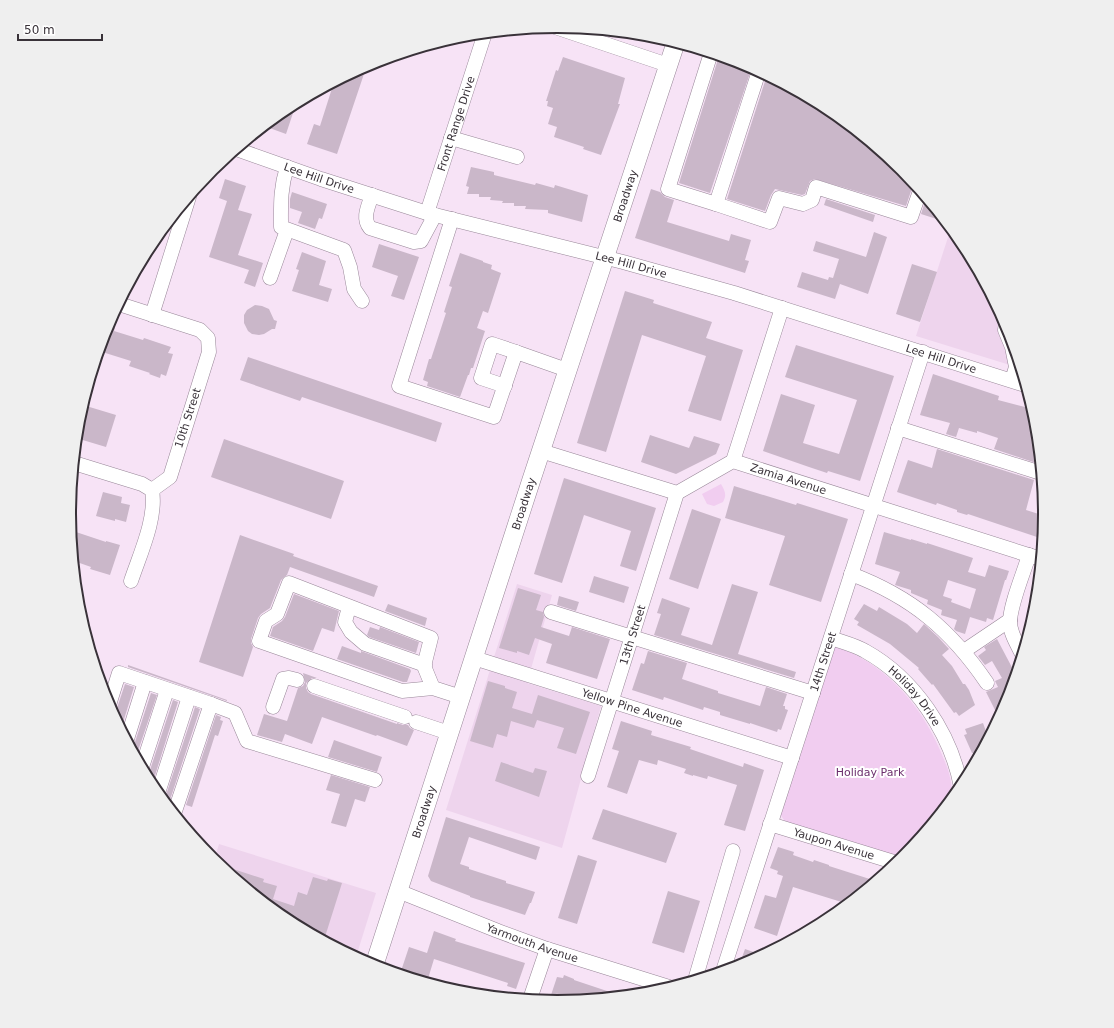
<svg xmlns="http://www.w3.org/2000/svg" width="1114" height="1028" font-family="'DejaVu Sans',sans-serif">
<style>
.built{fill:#eed4ed}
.green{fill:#f1cdf0}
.building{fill:#cab7c9;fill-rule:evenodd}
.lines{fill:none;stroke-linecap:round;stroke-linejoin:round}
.minor-casing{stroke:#988798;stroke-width:15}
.major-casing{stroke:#988798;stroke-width:19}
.minor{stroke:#fff;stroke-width:14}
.major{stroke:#fff;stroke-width:18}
.labels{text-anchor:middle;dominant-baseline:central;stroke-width:4;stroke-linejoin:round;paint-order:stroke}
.street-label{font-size:11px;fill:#393239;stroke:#fff}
.park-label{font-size:11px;fill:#6c2f6d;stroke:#fff}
.rim{fill:none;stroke:#393239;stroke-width:2}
</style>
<rect width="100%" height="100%" fill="#f7e3f6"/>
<path class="built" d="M951 228 963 243 1008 327 1020 368 916 336Z
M517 584 552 595 527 683 601 706 562 848 446 810Z
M219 844 376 893 356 957 286 920 214 861Z"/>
<path class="green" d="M721 484C725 491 727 495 723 502L714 506 707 504 702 494Z
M835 646C884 663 920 703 940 750 943 758 947 765 949 773 951 781 952 789 953 797L903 858 786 823 780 814Z"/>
<path class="building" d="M719 56 744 63 752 67 710 193 679 183Z
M563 57 625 78 618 104H620L601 155 583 149 584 147 554 137 557 127 548 124 553 108 547 106 548 101H546L556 70 558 71Z
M367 65 337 154 307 144 314 124 320 126 334 82Z
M767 75 828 108 902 169 915 184 912 188 906 206 815 179 810 181 805 194 802 195 775 189 771 195 765 211 727 199Z
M286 108 294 110 286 134 264 126Z
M471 167 494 172V175L535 185 536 183 554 188 555 185 588 195 582 222 548 213V210L525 209 526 206H514V203H502L503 201 490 200 491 197H479V194H467L469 187 466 186Z
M225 179 246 186 238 210 252 214 238 255 263 263 255 287 244 283 249 270 209 257 227 201 219 198Z
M651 189 660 192 665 197 674 200 667 222 729 241 731 234 751 240 745 260 749 261 745 273 635 238Z
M292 192 327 204 322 219 319 218 315 229 298 223 302 212 290 208V199Z
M826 199 875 215 873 222 824 205Z
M926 199H927L946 222 921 214Z
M874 232 887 237 868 294 840 284 835 299 797 287 802 272 828 280 829 277 833 278 839 259 813 251 816 241 866 257Z
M379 244 419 257 404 300 391 296 398 276 372 267Z
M302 252 326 261 319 285 332 289 328 302 292 291 299 270 296 269Z
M460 253 483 261V262L492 265 491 269 501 273 488 313 483 311 477 328 485 331 473 368H471L469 375H468L460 397 427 386 428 382 423 380 429 359H431L446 313 444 312 452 287 449 286Z
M912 264 937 272 920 322 896 314Z
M625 291 654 300 653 303 712 322 706 338 743 350 721 421 688 411 706 356 642 335 606 452 577 443Z
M255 305 262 306 269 309 274 320 277 321 275 329H272L264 334 259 335 252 334 248 331 244 323V315L247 310Z
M107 326 115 328 114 331 143 340 144 338 171 347 168 353 173 354 166 376 161 374 160 378 149 374 150 373 129 366 131 361 99 351Z
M796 345 894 376 860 481 828 471 827 473 809 467 763 451 781 394 815 405 803 443 839 454 857 400 785 377Z
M248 357 442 423 436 442 302 397 300 401 240 380Z
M933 374 999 396 998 400 1033 409 1036 419 1039 454 1036 463 994 449 998 438 977 431V433L959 428 956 437 946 434 950 423 920 415Z
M83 405 116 415 106 447 76 438 78 419Z
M650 435 689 448 694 436 720 444 716 454 676 474 641 462Z
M224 439 344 481 331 519 211 477Z
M937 449 1034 480 1026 510 1045 516 1043 539 968 514 967 515 957 512V510L937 503 936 505 897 492 908 460 932 468Z
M564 478 656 508 636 571 620 566 631 531 584 515 562 583 534 574Z
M734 486 796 505 797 503 848 519 821 602 769 585 785 536 725 518Z
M103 492 122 497 121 503 130 505 126 522 115 519V521L96 516Z
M692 509 721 519 698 589 669 579Z
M76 532 106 542V541L120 545 110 575 90 569 91 567 74 561 72 545Z
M884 532 911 540V539L927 544V543L973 558 968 572 985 577 989 565 1009 571 1006 580H1005L993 620 987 618 986 622 970 617 965 634 956 631 954 629 957 620 941 615 942 610 927 604 928 600 911 593V590L895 585 900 572 875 564ZM948 580 976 589 970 609 951 602 952 599 943 596Z
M240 535 294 554 293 556 378 586 374 597 290 567 287 575 281 580 270 608 261 614 258 618 251 639V643L253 647 243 677 199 662Z
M594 576 629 587 624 603 589 592Z
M732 584 758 592 738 654 796 672 794 678 654 635 661 614 657 613 662 598 690 608 681 635 712 645Z
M518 588 541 595 536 610 543 612 544 617 541 627 569 636 572 627 610 639 597 679 546 663 552 644 535 638 529 655 517 651V653L499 648Z
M294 594 339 611 334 632 322 628 313 651 270 636 273 627 282 621 285 617Z
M559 596 579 602 576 611 557 605Z
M388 604 427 618 425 626 385 611Z
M864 604 877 611 879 607 907 624 917 633 924 624 938 637 949 649 942 655 952 666 963 684H965L969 690 975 705 959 716 956 712 954 713 933 684 932 685 918 669 919 668 890 644 857 625 859 622 854 619Z
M370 627 379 630 380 627 419 642 416 653 369 637 367 635Z
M997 639 1016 675 1008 701 999 718 986 692 998 687 995 681 1002 678 992 661 985 665 978 656 986 650 984 647Z
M342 646 361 653V651L410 669 411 671 407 682H403L337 659Z
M648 651 687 663 682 679 718 691V693L760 706 766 687 787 694 783 706H785V709L788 710 781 730 778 729 777 732 750 723V724L720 715V712L704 707 703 710 664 697 663 700 632 690 641 663 644 664Z
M128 665 227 700V701L128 667Z
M303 673 317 678H312L306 683V688L308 692 311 694 397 724V723L403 725H408L410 728 414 730 407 746 377 735 376 736 322 717 312 744 285 734 282 742 257 735 264 714 287 721 298 688 303 686 305 682Z
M488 681 505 686V688L517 692 512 708 532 714 538 695 590 712 576 754 557 748 564 728 537 720 534 728 511 721 507 737 497 734 493 748 470 741Z
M125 684 134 687 121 729 112 713 117 708Z
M151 693 157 695 136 757 131 746 135 742Z
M173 700 178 702 152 785 146 774 150 770Z
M195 707 200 709 170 800 165 798Z
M216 715 221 717 220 720 223 721 218 736 215 735 192 807 186 805Z
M621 721 652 731 651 735 691 747 690 749 743 767 744 763 764 770 745 831 724 825 737 785 708 776 707 779 693 775V776L684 773 686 769 658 760 657 765 639 760 627 794 607 787 619 751 612 749Z
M983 723 988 737 981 752 972 753 964 735 967 734 965 729Z
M334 740 382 757 377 772 328 757Z
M501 762 533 773 535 768 547 771 539 797 495 781Z
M331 775 370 787 365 802 355 799 346 827 331 823 340 794 326 790Z
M603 809 677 833 666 863 592 839Z
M446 817 540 847 536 860 469 837 460 864 469 867V869L506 881V883L535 892 531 903H530L525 915 470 897V896L431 881 428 876Z
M778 847 794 852 793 855 813 862 814 860 829 865V866L876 881 848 904 793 887 777 936 754 928 765 895 776 898 783 876 777 874 778 871 770 868Z
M578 855 597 861 577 924 558 918Z
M221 865 264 879 263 882 277 886 273 899 294 906 298 892 307 895 313 877 327 881 328 879 342 883 324 940 286 920Z
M668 891 700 901 684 953 652 943Z
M434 931 456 939 455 941 525 963 516 989 507 986 508 983 434 959 427 982 400 974 409 947 427 953Z
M745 949 762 955 739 966Z
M564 975 574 979V980L622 996 557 1002 549 1001 557 977 563 978Z"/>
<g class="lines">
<defs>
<g id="minor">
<path d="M552 26 668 65"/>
<path d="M711 53 668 189 716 204 759 71"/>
<path d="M451 138 517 157"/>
<path id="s1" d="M236 149 321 179 427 213 623 262 734 293 1025 385"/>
<path d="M287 167C280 189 281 205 281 227L344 250 350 267 354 289 362 301"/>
<path d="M372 195C368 207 362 218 370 228L414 242 421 241 435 215"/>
<path d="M716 204 770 222 779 198 803 204 812 200 816 187 911 217 920 191"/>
<path id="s2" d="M427 213 485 33"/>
<path d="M452 219 399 386 494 417 516 352 567 370"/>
<path d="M270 278 287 230"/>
<path d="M119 304 200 330 208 338 209 352 170 477 152 490"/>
<path d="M152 315 189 197"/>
<path d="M1006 324 1005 330 1012 347 1016 367 1012 380"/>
<path d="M505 386 481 378 492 344 516 352"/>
<path d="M898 428 1041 473"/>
<path id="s3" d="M541 451 677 493 733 461 1041 559"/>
<path d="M733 461 782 308"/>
<path d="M74 463 142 484 152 490C157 518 140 554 131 581"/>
<path d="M851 574C912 597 951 630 987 683"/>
<path d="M349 607 345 622 351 632 365 644 425 665"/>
<path d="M551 612 813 693"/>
<path id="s4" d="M831 638C842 642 855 645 865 651 914 678 951 733 961 787"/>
<path d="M964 651 1010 620"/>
<path d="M1022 654C1017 644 1010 633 1010 622 1010 605 1024 572 1029 555"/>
<path id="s5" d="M474 658 792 758"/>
<path d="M314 686 405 717"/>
<path d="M433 688 402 691 259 641 266 621 277 614 289 583 431 638 424 666 433 688 461 697"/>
<path d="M109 705 119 673 211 704"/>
<path d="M273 707 283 679 289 678 297 680"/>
<path d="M416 722 449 733"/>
<path d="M127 739 145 682"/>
<path d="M142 767 167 690"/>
<path id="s6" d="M588 776 677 493"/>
<path d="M158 793 189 697"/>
<path d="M171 809 175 811 211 704 235 713 247 741 375 780"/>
<path id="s7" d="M770 824 897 863"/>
<path id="s8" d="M398 891 498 931 547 949 669 987"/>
<path id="s9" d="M723 971 923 352"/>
<path d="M695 980 733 851"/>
<path d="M530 999 547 949"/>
</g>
<g id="major">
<path id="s10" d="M374 966 531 481 676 42"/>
</g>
</defs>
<use href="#minor" class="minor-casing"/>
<use href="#major" class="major-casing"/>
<use href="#minor" class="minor"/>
<use href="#major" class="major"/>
</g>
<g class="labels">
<g class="street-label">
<text stroke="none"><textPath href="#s2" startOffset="94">Front Range Drive</textPath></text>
<text stroke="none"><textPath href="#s1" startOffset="88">Lee Hill Drive</textPath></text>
<text stroke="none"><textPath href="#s10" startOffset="810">Broadway</textPath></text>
<text stroke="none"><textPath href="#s1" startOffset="412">Lee Hill Drive</textPath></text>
<text stroke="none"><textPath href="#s1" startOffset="736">Lee Hill Drive</textPath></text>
<text transform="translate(188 418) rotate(-72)">10th Street</text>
<text stroke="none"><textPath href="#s3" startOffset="265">Zamia Avenue</textPath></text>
<text stroke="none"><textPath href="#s10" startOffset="486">Broadway</textPath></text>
<text stroke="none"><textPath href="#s6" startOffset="148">13th Street</textPath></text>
<text stroke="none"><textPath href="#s9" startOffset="325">14th Street</textPath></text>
<text stroke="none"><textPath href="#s4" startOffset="104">Holiday Drive</textPath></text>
<text stroke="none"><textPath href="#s5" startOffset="166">Yellow Pine Avenue</textPath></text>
<text stroke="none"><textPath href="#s10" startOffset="162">Broadway</textPath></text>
<text stroke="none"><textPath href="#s7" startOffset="67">Yaupon Avenue</textPath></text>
<text stroke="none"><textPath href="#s8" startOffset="144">Yarmouth Avenue</textPath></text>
</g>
<g class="park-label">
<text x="870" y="772">Holiday Park</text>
</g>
</g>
<path d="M0 0H1114V1028H0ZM76 514a481 481 0 1 1 962 0a481 481 0 1 1-962 0Z" fill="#efefef" fill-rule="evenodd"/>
<path class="rim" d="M76 514a481 481 0 1 1 962 0a481 481 0 1 1-962 0Z"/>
<path d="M18 34v6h84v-6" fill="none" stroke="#393239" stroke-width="2"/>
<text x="24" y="34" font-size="12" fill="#393239" stroke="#ffffff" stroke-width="3" paint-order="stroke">50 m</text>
</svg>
